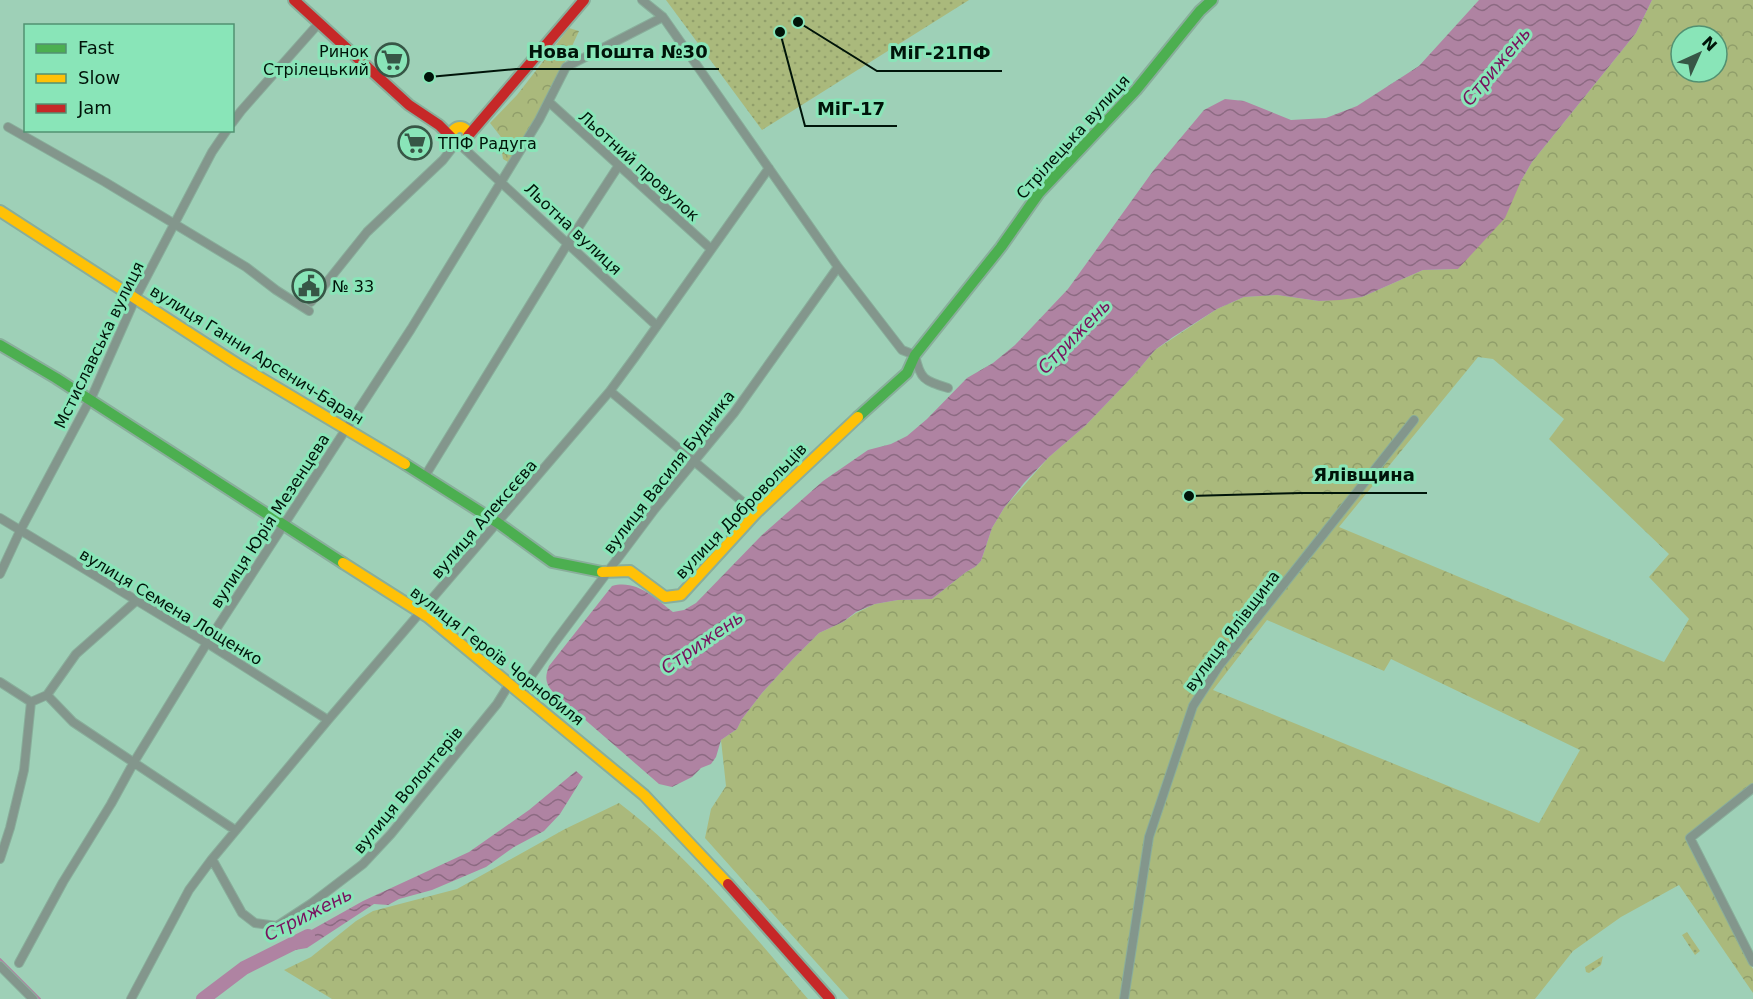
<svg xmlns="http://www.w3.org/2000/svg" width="1753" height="999" font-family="'DejaVu Sans',sans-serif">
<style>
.grass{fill:url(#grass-dots)}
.forest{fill:url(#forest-crowns);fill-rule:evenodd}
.water{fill:url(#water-waves)}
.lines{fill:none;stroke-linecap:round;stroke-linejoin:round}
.stream{stroke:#af83a2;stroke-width:2}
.river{stroke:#af83a2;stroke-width:14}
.street-casing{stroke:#89ae9b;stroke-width:10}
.fast-casing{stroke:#89ae9b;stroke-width:14}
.slow-casing{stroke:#89ae9b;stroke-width:14}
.jam-casing{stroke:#89ae9b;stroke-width:14}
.street{stroke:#83968c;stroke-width:8}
.fast{stroke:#4caf50;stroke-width:10}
.slow{stroke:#ffc107;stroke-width:10}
.jam{stroke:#c62828;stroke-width:10}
.labels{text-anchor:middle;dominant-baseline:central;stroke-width:6;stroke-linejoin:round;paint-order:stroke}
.poi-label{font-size:16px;fill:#001409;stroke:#89e5b8;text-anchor:start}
.street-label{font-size:16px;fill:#001409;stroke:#89e5b8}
.water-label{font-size:18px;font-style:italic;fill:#79115e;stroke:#89e5b8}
.leader{fill:none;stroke:#001409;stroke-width:2}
.callout-dot{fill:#001409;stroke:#89e5b8;stroke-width:2}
.callout-label{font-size:18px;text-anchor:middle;font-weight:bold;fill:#001409;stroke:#89e5b8;stroke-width:6;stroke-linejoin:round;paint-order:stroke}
</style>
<defs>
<pattern id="grass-dots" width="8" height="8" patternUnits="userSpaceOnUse" patternTransform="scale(1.5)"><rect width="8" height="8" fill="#aab97c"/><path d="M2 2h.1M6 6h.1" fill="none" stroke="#909e6a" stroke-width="1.8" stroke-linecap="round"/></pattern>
<pattern id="forest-crowns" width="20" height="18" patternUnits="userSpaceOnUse" patternTransform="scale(1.5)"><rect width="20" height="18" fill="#aab97c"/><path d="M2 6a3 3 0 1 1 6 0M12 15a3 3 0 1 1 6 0" fill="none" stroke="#909e6a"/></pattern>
<pattern id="water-waves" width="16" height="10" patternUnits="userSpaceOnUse" patternTransform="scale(1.5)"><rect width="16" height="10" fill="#af83a2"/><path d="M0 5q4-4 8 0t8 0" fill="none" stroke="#8c6a82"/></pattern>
</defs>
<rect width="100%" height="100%" fill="#9ed0b7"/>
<path class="grass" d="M666 0H969L762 130Z
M1687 932 1700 951 1695 955 1682 935Z
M1603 956 1601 965 1589 973 1586 972 1585 967Z"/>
<path class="forest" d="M1652 0H1753V786L1688 842 1753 969V993L1679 885 1621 917 1573 951 1535 999H849L705 838 711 809 726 786 721 740 737 729 742 719 762 693 793 659 819 633 843 622 856 613 875 604 898 600 932 599 966 572 975 567 981 561 992 528 1004 508 1049 457 1085 426 1134 375 1155 350 1217 309 1244 297 1277 295 1319 301 1362 297 1423 270 1458 269 1521 181 1532 162 1636 33ZM1681 36H1717V72H1681ZM1478 357 1493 359 1564 419 1549 439 1669 554 1649 577 1689 619 1664 662 1339 527ZM1267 620 1384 671 1391 659 1580 750 1539 823 1213 690Z
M569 28 579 31 546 103 508 162 503 159 502 153 508 146 490 123 517 95Z
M619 803C688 855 752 933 808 999H332L284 970 311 957 356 921 373 911 457 889 565 829Z"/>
<path class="water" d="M1479 0H1652L1636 33 1532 162 1521 181 1505 218 1458 269 1423 270 1362 297 1340 300 1319 301 1277 295 1244 297 1217 309 1173 337 1155 350 1134 375 1085 426 1049 457 1024 483 1004 508 992 528 981 561 975 567 966 572 932 599 898 600 875 604 856 612 843 622 819 633 793 659 762 693 742 719 737 729 721 740 716 757 711 764 701 768 692 777 672 787 659 784 552 691C545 682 545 677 549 666L612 586C636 579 655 598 673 612L684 610 696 603 761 536 823 481 868 450 891 444 907 436 927 419 967 378 993 363 1015 345 1068 289 1153 171 1204 110 1225 99 1244 101 1291 120 1326 118 1357 106 1419 66Z
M576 771 583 777 560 814 544 831 514 847 486 867 432 890 399 899 388 905 374 904 307 948 289 951 297 938 363 901 469 852 529 810Z"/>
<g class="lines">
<path class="stream" d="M0 959 40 999"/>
<path class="river" d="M203 999 244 968 308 936"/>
<defs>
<path id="street" d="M642 0 663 17 838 267 902 350 915 355C920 380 925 381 948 388
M549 102 711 249
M232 123 241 111 319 23
M8 127 105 182 246 267 276 290 309 311
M311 302 367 232 443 160 457 142 657 326
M610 391 756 513
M425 476 565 248 619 165
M0 518 207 643 328 720
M0 574 20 531 93 394 136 297 212 152 227 130
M0 682 31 702 47 695 73 722 235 830
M520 692 555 642 654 510 734 413 838 267
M47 695 76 654 136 601
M1753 788 1690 838 1753 962
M0 859 10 828 24 770 31 702
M212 859 242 913 255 923 277 926 312 903 363 864 391 834 497 704 510 683
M19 963 63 882 111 804 134 762 207 643 411 329 539 120 566 67 663 17
M0 966 33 999
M131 999 189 890 212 859 328 720 610 391 635 357 769 168
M1124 999 1149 837 1193 706 1219 666 1414 420"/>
<path id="fast" d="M0 345 56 378 343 563
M858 417 907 373 915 355 1001 247 1039 193 1136 90 1200 11 1212 0
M405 464 498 523 552 562 602 572"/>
<path id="slow" d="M452 135a8 8 0 1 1 16 0a8 8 0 1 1-16 0Z
M0 211 237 364 405 464
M343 563 428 617 644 795 728 884
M602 572 630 571 665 597 681 595 756 513 858 417"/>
<path id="jam" d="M294 0 409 105 439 125 453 139
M468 136 584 0
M728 884 830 999"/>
</defs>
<use href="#street" class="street-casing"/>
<use href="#fast" class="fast-casing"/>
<use href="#slow" class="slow-casing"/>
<use href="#jam" class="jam-casing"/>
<use href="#street" class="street"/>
<use href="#fast" class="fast"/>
<use href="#slow" class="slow"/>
<use href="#jam" class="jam"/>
</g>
<defs>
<symbol id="supermarket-ring" viewBox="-11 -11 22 22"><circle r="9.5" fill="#89e5b8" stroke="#375646" stroke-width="1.5"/><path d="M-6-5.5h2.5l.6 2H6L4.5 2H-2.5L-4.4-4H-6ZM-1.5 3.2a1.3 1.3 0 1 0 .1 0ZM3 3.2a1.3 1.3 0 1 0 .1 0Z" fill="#375646"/></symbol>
<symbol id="civic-ring" viewBox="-11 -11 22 22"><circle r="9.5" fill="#89e5b8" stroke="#375646" stroke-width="1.5"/><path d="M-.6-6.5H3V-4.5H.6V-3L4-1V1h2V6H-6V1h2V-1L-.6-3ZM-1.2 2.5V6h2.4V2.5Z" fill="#375646"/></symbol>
</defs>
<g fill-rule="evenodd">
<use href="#supermarket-ring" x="373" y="41" width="38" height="38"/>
<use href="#supermarket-ring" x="396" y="124" width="38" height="38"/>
<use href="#civic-ring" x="290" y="267" width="38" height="38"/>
</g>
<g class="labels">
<g class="poi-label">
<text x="369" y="51" text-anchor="end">Ринок<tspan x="369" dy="18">Стрілецький</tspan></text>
<text x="438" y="143">ТПФ Радуга</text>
<text x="332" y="286">№ 33</text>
</g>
<g class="street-label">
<text transform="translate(1073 137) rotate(-48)">Стрілецька вулиця</text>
<text transform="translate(639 166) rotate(42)">Льотний провулок</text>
<text transform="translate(573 229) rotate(43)">Льотна вулиця</text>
<text transform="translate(99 345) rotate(-64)">Мстиславська вулиця</text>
<text transform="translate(257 355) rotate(32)">вулиця Ганни Арсенич-Баран</text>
<text transform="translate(669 472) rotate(-52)">вулиця Василя Будника</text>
<text transform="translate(741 511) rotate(-46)">вулиця Добровольців</text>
<text transform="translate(484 519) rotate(-49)">вулиця Алексєєва</text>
<text transform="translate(270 521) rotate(-57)">вулиця Юрія Мезенцева</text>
<text transform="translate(171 607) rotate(31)">вулиця Семена Лощенко</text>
<text transform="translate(1232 631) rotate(-53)">вулиця Ялівщина</text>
<text transform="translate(497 656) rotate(38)">вулиця Героїв Чорнобиля</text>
<text transform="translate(408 790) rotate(-50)">вулиця Волонтерів</text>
</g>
<g class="water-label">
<text transform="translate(1496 66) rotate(-50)">Стрижень</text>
<text transform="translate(1074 336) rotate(-46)">Стрижень</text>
<text transform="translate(702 642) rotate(-35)">Стрижень</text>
<text transform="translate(308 914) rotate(-27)">Стрижень</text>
</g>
</g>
<path class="leader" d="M429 77L516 69H719M798 22L877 71H1002M780 32L805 126H897M1189 496L1301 493H1427"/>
<g class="callout-dot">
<circle cx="429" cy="77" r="6"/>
<circle cx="798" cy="22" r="6"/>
<circle cx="780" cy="32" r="6"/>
<circle cx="1189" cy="496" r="6"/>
</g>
<g class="callout-label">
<text x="618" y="58">Нова Пошта №30</text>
<text x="940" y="59">МіГ-21ПФ</text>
<text x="851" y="115">МіГ-17</text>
<text x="1364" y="481">Ялівщина</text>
</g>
<rect x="24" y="24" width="210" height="108" fill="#89e5b8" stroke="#529172" stroke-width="1.5"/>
<rect x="36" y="44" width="30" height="9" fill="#4caf50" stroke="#529172" stroke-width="1.5"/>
<text x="78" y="54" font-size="18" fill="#001409">Fast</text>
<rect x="36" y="74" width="30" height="9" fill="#ffc107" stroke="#529172" stroke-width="1.5"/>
<text x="78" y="84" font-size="18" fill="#001409">Slow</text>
<rect x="36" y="104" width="30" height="9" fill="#c62828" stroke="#529172" stroke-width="1.5"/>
<text x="78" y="114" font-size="18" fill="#001409">Jam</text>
<g transform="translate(1699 54) rotate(45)"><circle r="28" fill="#89e5b8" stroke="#529172" stroke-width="1.5"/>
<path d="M0-4.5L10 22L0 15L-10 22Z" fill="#375646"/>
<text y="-9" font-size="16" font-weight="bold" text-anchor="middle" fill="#001409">N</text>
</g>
</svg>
